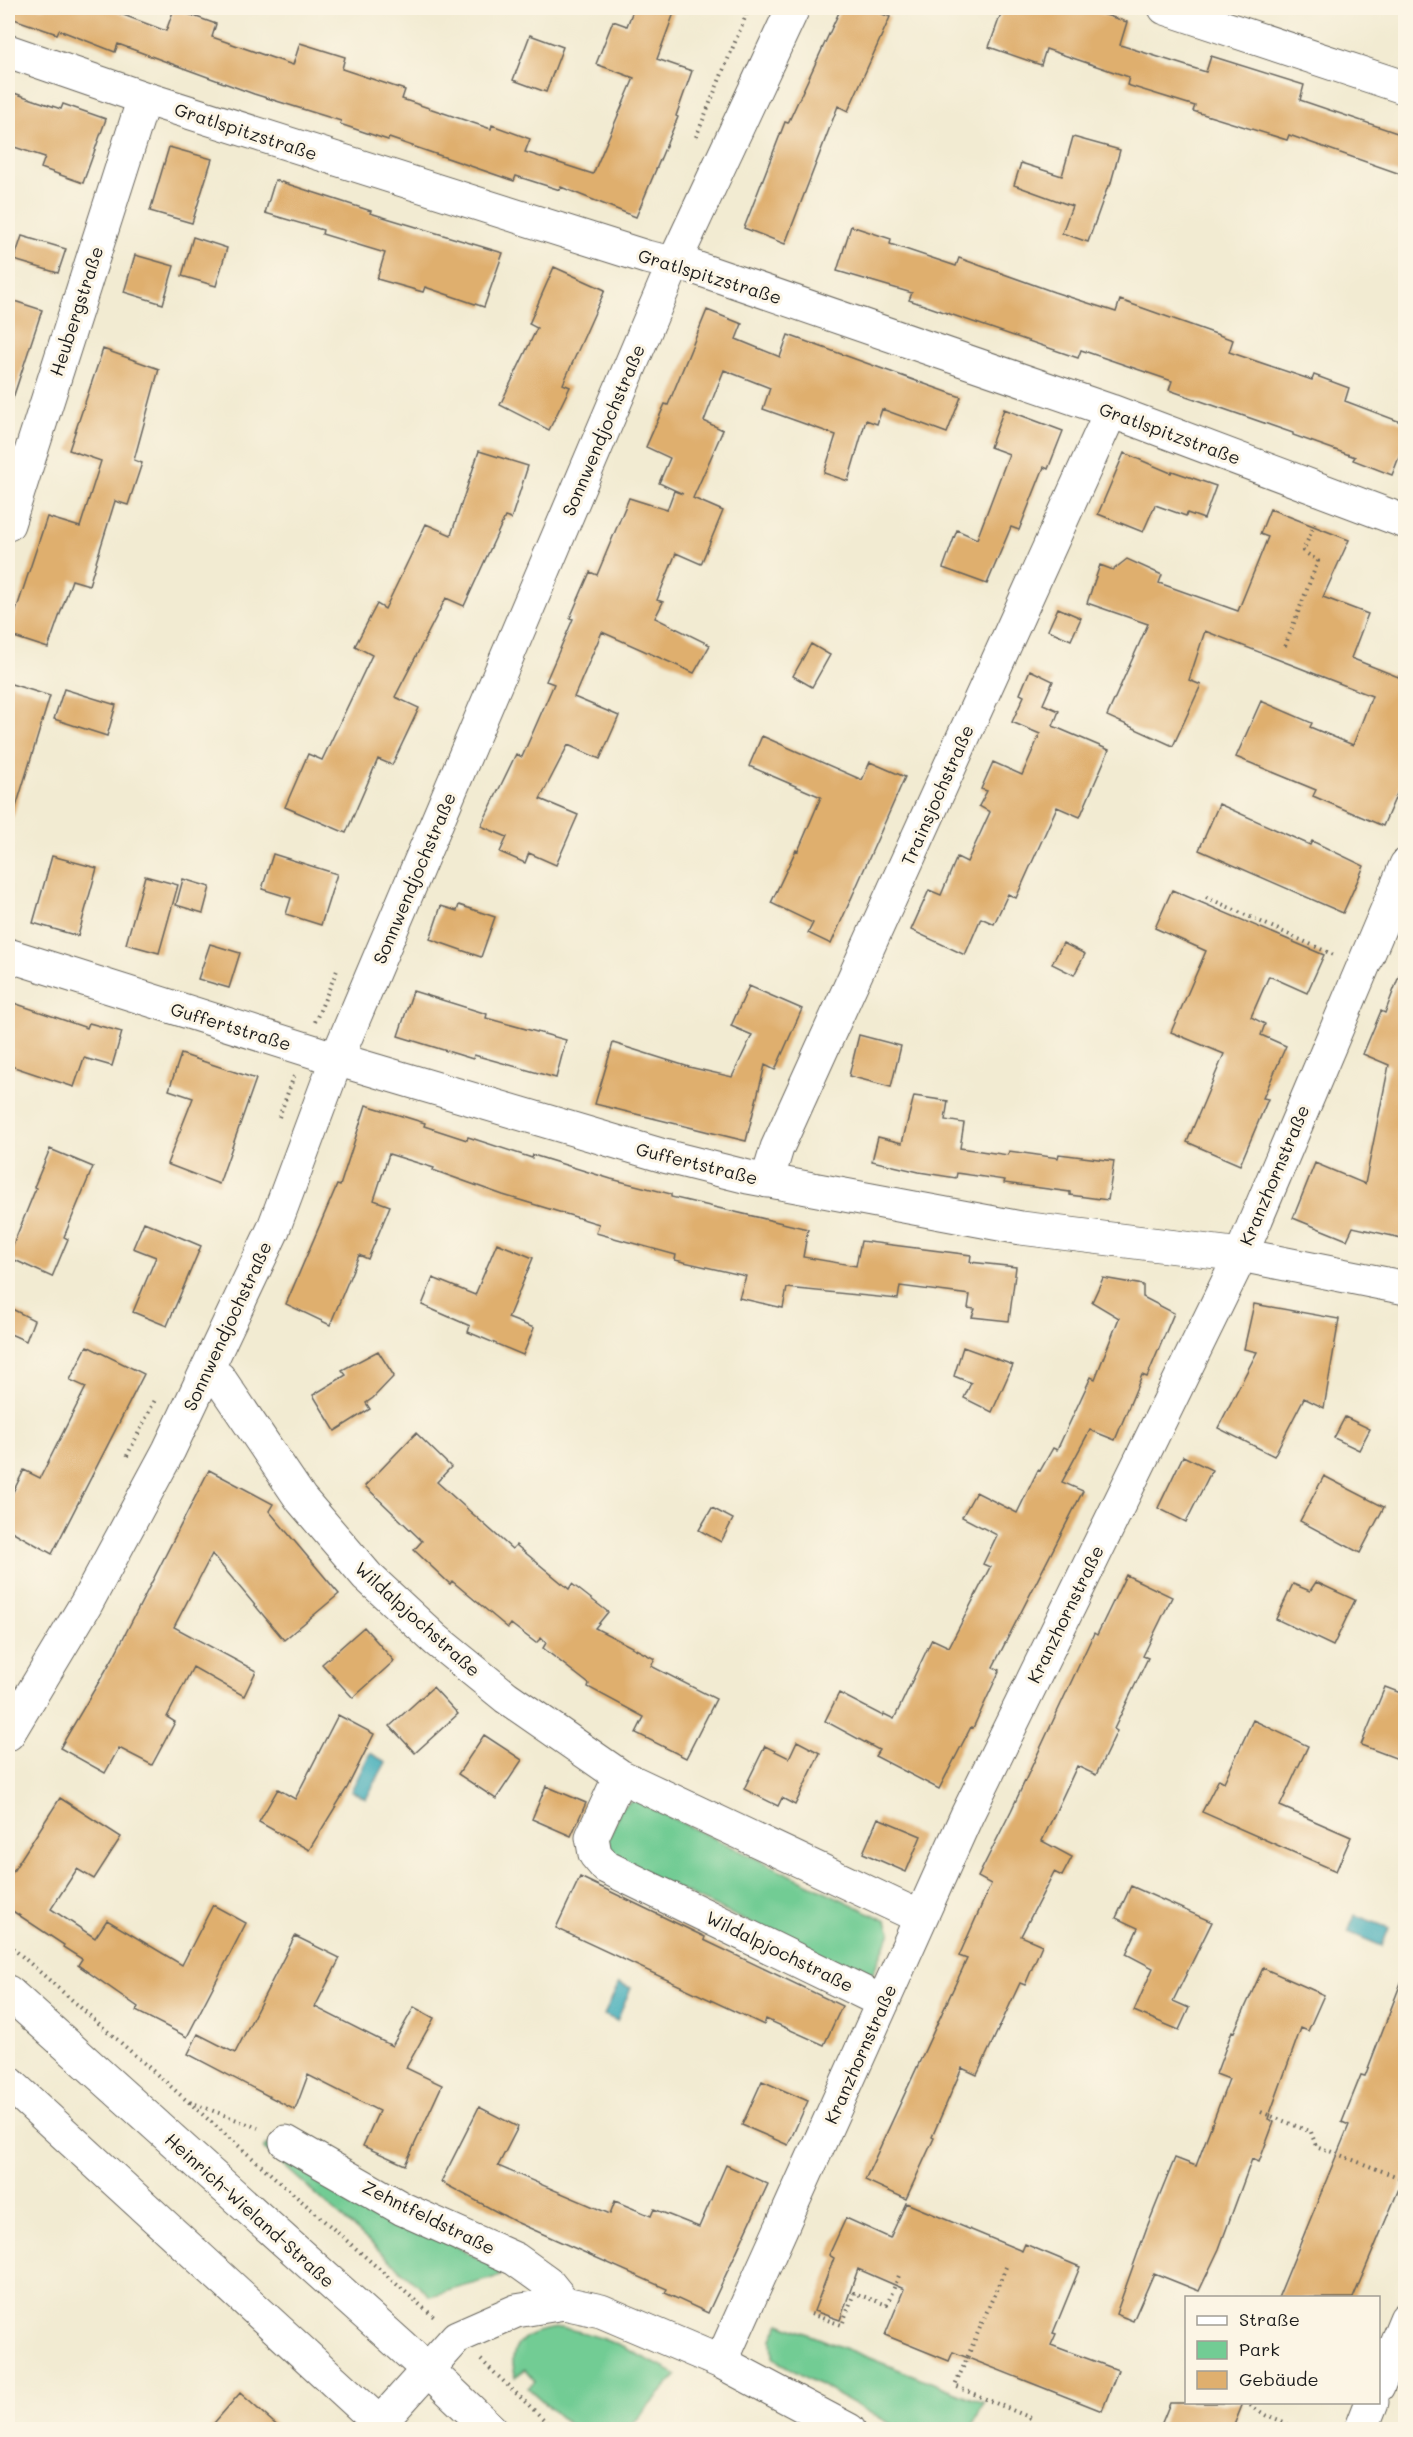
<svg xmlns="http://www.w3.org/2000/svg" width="1413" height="2437" font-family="Mali,sans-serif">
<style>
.green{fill:#72cc94;stroke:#477458;stroke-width:1.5}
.water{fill:#3baab8;stroke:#2c636a;stroke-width:1.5}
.building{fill:#dfaf6e}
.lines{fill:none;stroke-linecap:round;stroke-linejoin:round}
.minor-casing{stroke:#67645c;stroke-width:35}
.secondary-casing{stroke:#67645c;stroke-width:35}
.path{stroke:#67645c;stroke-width:4;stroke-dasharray:1.5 4.5;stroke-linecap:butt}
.minor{stroke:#fff;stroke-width:33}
.secondary{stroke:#fff;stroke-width:33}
.labels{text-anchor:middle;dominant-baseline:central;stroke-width:6;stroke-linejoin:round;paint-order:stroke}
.street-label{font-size:18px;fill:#1c1c1c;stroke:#fcf5e5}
</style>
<rect width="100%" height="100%" fill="#fcf5e5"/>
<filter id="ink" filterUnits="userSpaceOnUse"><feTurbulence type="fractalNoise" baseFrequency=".0167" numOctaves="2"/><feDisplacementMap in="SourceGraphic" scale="12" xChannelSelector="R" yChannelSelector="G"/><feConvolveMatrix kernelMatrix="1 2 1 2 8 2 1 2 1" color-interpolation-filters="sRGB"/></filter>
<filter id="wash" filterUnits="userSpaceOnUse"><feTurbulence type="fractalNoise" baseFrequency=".008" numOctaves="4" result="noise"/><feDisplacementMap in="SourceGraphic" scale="24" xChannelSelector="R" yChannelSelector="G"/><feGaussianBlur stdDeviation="1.35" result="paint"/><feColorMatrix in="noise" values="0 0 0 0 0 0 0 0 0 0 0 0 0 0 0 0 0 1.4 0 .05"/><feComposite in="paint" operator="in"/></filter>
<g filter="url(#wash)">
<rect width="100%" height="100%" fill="#f2ebd2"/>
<path class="green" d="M634 1800 887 1921 891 1932 870 1979 622 1863 607 1843 621 1807Z
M268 2144 498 2269 500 2276 430 2296 264 2148Z
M780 2323 984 2403 971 2429H899L780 2363 773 2357 772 2339Z
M560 2328C602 2333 640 2356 677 2375L628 2429H574L528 2388 535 2382 524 2369 516 2377C504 2342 530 2330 560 2328Z"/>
<path class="water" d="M370 1753 386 1762 366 1799 351 1791Z
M1355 1915 1389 1928 1382 1946 1348 1932Z
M619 1983 631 1988 617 2021 604 2015Z"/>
<g id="blocks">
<path class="building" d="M8 8H105L166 31 174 9 216 24 212 37 293 65 300 43 345 57 342 69 405 90 402 99 491 129 492 125 530 139 525 152 593 174 634 78 596 64 613 21 627 26 634 8H659L674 13 657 59 692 71 676 116 678 117 636 217 561 187 560 190 516 176 514 181 389 138 388 140 340 124 341 121 254 94 118 44 115 52 59 30 57 34 8 17Z
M841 8H867L890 17 848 111 838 106 785 244 744 228 785 122 788 123Z
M1003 8H1084L1127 22 1120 45 1206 72 1211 56 1304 85 1300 100 1406 136V176L1289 135 1287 140 1193 111 1195 106 1127 85 1129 77 1046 49 1041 65 989 47Z
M530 35 563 47 546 92 513 80Z
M8 91 61 109 63 104 106 119 83 183 41 168 45 157 8 145Z
M1073 137 1120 150 1110 186H1108L1088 242 1062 233 1072 206 1014 185 1021 163 1062 176Z
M169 147 212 159 192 223 150 211Z
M275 180 371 211 370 213 503 253 484 307 425 287 423 292 377 279 385 253 322 234 323 230 265 213Z
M851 226 891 239 890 244 956 266 959 258 1054 292 1116 312 1120 300 1233 340 1229 352 1312 380 1314 375 1349 388 1345 401 1406 424V439L1392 475 1353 460 1355 457 1293 435V433L1169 390 1172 381 1081 350 1078 358 909 300 912 293 837 271Z
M22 236 66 249 58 273 14 260Z
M193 237 227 248 216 286 182 276Z
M135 255 174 266 163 304 124 292Z
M554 267 605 290 563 384 570 387 549 430 500 405 537 328 529 324Z
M8 299 42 310 12 401 8 400Z
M707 310 742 324 736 339 780 357 788 335 961 397 947 433 882 409 877 424 866 420 848 481 824 473 836 435 763 409 770 388 724 370 704 421 723 430 693 498 723 511 701 564 676 553 657 600 663 602 655 618 710 645 694 673 602 632 574 697 619 716 600 759 568 745 540 799 578 815 556 865 529 853 525 863 500 852 507 837 481 826 516 754 522 757 554 684 546 681 573 619 570 618 590 572 597 575 629 498 667 510 674 491 683 494 659 483 670 458 646 447 665 404 668 405Z
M103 349 159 369 134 460 142 463 128 505 115 501 89 585 72 580 48 648 8 635 47 517 80 527 101 461 69 450Z
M1004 409 1063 431 1048 469 1044 467 1019 530 1011 527 987 584 943 568 957 530 977 539 1009 454 990 447Z
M479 451 528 466 511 519 505 517 464 606 446 598 395 697 419 708 392 765 378 759 346 833 285 807 308 754 322 760 372 655 355 646 377 604 385 609 426 524 451 535Z
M1124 453 1171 473 1172 471 1216 486 1204 519 1187 513 1186 516 1155 505 1143 532 1098 514Z
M1270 509 1349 540 1323 597 1368 614 1351 658 1406 680V773L1383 826 1313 796 1316 790 1236 757 1261 701 1312 723 1310 727 1353 745 1372 696 1205 631 1189 680 1201 685 1173 746 1107 716 1148 624 1087 603 1100 565 1113 570 1127 559 1162 575 1159 583 1238 611 1268 537 1260 534Z
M1058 608 1081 618 1071 640 1048 630Z
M811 644 830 655 812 687 793 676Z
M1030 670 1053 681 1043 704 1059 711 1053 726 1109 750 1080 817 1057 807 1016 898 1008 894 994 924 981 918 965 955 911 930 929 890 941 895 957 857 967 862 990 812 979 806 987 791 981 789 993 762 1022 775 1040 734 1012 722 1024 696 1020 694Z
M8 683 50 696 13 817 8 816Z
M64 689 116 705 107 736 54 719Z
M762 736 862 780 870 762 905 777 831 944 808 933 813 923 771 903 796 850 798 851 821 797 749 766Z
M1219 804 1310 845 1312 841 1364 866 1343 913 1199 850Z
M273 854 337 874 321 925 286 914 291 898 262 889Z
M52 856 97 868 78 936 33 923Z
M145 876 178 885 159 953 126 944Z
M183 879 210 887 203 913 176 905Z
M1172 890 1324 955 1307 993 1269 976 1251 1017 1265 1024 1261 1035 1286 1046 1263 1098 1268 1099 1240 1165 1187 1142 1224 1054 1171 1032 1206 951 1155 928Z
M459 905 495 917 481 957 430 939 441 906 457 911Z
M1063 943 1085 954 1074 975 1052 964Z
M210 944 240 953 229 988 198 979Z
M1404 963 1406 1239 1353 1227 1347 1240 1293 1218 1315 1163 1365 1184 1389 1065 1363 1054 1381 1011 1385 1013Z
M749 986 802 1009 775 1070 765 1065 746 1141 595 1104 613 1043 689 1067 732 1077 752 1035 731 1026Z
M413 991 487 1014 486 1018 566 1040 556 1078 474 1055 473 1059 398 1036Z
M8 1001 87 1028 89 1023 122 1032 112 1066 84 1058 74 1087 8 1065Z
M859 1035 901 1046 891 1087 849 1076Z
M181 1054 256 1079 219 1184 167 1164 193 1098 169 1090Z
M914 1096 948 1101 945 1120 964 1123 960 1148 1008 1155 1009 1151 1058 1158 1059 1154 1114 1161 1108 1200 1070 1195V1192L1004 1183 1005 1180 957 1173 956 1178 919 1172 872 1161 878 1137 902 1143Z
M366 1105 425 1123 424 1126 467 1140 468 1137 532 1158 533 1155 611 1179 671 1194V1197L808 1229 803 1257 856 1266 861 1241 971 1255 970 1262 1016 1267 1009 1321 972 1317 975 1309 968 1308 970 1295 900 1286 898 1299 787 1288 783 1308 739 1298 746 1276 675 1260 676 1255 596 1233 599 1224 503 1195 433 1170 434 1168 389 1154 374 1200 390 1206 368 1259 359 1255 330 1325 286 1304 337 1185 340 1186Z
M50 1149 93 1167 64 1237 68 1239 52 1277 8 1257 36 1188 34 1187Z
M144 1222 201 1246 167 1326 133 1312 156 1257 133 1248Z
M497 1243 533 1258 508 1318 534 1328 523 1355 468 1332 470 1326 422 1305 433 1278 475 1295Z
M1103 1278 1143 1285V1297L1174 1313 1147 1377 1142 1375 1115 1440 1090 1430 1062 1482 1083 1491 993 1667 1000 1670 973 1728 971 1727 939 1789 875 1756 879 1750 825 1721 839 1693 883 1716 884 1714 894 1719 932 1639 949 1647 990 1567 983 1564 997 1535 962 1517 976 1492 1017 1513 1038 1470 1040 1471 1053 1448 1057 1450 1091 1377 1095 1379 1119 1318 1092 1302Z
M1254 1304 1339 1319 1324 1408 1304 1398 1274 1456 1218 1428 1257 1352 1244 1349Z
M8 1307 34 1320 26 1341 8 1333Z
M87 1346 144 1374 52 1554 8 1529V1502L24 1470 40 1478 86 1387 70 1380Z
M963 1347 1013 1365 992 1412 964 1398 971 1383 954 1376Z
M378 1351 394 1376 373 1398 366 1403 370 1409 335 1431 313 1395 346 1375 342 1370Z
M1345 1417 1370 1429 1359 1450 1334 1438Z
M416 1433 451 1467 437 1482 512 1549 516 1545 569 1589 572 1584 608 1612 595 1628 655 1659 651 1666 716 1699 686 1758 636 1733 644 1717 588 1687 589 1684 543 1648 546 1643 541 1638 536 1643 511 1624 508 1628 452 1581 450 1584 414 1550 422 1541 365 1486Z
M1183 1456 1212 1470 1186 1522 1158 1508Z
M209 1470 273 1504 269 1511 339 1594 284 1640 212 1554 174 1627 256 1671 244 1696 193 1667 167 1717 175 1722 152 1765 119 1748 105 1773 60 1748 113 1658Z
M1324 1476 1384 1507 1360 1553 1300 1521Z
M712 1508 733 1519 721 1542 699 1530Z
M1126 1575 1172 1597 1143 1656 1148 1658 1114 1729 1117 1731 1096 1775 1077 1766 1042 1841 1072 1857 1062 1876 1054 1872 1021 1936 1042 1945 1025 1985 1020 1983 977 2075 962 2068 932 2137 934 2138 906 2199 865 2180 967 1959 959 1956 991 1884 978 1877 1011 1811 1094 1633 1097 1635Z
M1316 1582 1355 1600 1333 1646 1276 1619 1293 1584 1310 1591Z
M364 1627 394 1661 353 1698 322 1664Z
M433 1687 458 1714 415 1753 390 1726Z
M1385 1687 1406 1695V1762L1361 1745Z
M338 1715 374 1734 347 1788 309 1850 259 1822 278 1789 295 1799Z
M1253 1720 1308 1746 1280 1806 1351 1837 1336 1871 1202 1812 1219 1779 1224 1782Z
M484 1735 522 1760 496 1799 458 1774Z
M797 1741 820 1753 795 1805 782 1798 778 1806 744 1789 765 1746 789 1758Z
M546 1786 586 1803 571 1836 532 1819Z
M60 1798 121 1837 94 1879 77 1869 51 1909 95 1938 107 1920 182 1965 213 1905 246 1923 187 2037 136 2011 138 2007 78 1965 82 1959 63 1947 64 1945 8 1908V1879Z
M878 1818 921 1836 906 1872 863 1853Z
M580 1877 705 1937 704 1940 842 2006 824 2045 766 2019 764 2025 556 1928Z
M1131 1886 1212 1922 1173 2001 1189 2008 1179 2030 1134 2011 1153 1968 1126 1954 1138 1928 1116 1918Z
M295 1936 340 1958 315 2007 392 2046 414 2007 434 2018 406 2068 442 2085 405 2165 363 2146 379 2111 308 2075 295 2110 188 2054 198 2034 235 2053Z
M1263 1968 1324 1995 1308 2031 1301 2028 1268 2119 1274 2122 1259 2162 1252 2159 1219 2249 1199 2291 1154 2273 1133 2321 1116 2314 1147 2227 1175 2158 1196 2166 1229 2079 1216 2074 1232 2031 1234 2032Z
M1404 1975 1406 1976V2172L1353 2298H1278L1349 2125 1342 2122 1361 2075 1365 2076Z
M762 2081 808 2101 788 2145 742 2125Z
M479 2107 518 2127 498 2166 610 2214 615 2201 651 2216 654 2209 699 2227 726 2165 768 2184 708 2313 665 2293 667 2289 516 2222 441 2182Z
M906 2203 1022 2251 1025 2244 1080 2267 1053 2333 1056 2334 1051 2345 1118 2370 1102 2411 953 2352 949 2361 885 2335 904 2289 858 2269 840 2320 814 2311 834 2258 829 2255 846 2218 890 2238Z
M240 2393 282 2430H208Z
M1170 2403H1243L1232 2430H1159Z"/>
</g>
</g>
<g filter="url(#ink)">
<use href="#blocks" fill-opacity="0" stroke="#67645c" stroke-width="1.5"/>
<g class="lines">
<defs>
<path id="minor" d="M1165 8 1406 88
M8 51 144 98 646 257 693 267 1111 411 1406 522
M8 524 144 98
M8 955 353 1064 664 1156 748 1177 1021 1228 1241 1255 1406 1288
M767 1181 777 1148 1111 411
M207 1370 219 1378 301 1499 367 1576 436 1640 506 1697 620 1776 920 1917
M8 1734 86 1604 169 1450 273 1230 337 1058 674 263 793 8
M620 1776 592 1837 595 1854 606 1867 883 2002
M286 2142 403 2209 515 2259 547 2282 564 2303
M721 2362 967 1815 1241 1255 1406 865
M1378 2386 1406 2319
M380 2423 457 2337 516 2311 564 2303 601 2311 721 2362 849 2430
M1361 2430 1372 2402"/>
<path id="secondary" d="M8 1992 428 2370 491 2430
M8 2082 387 2430"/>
</defs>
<use href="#minor" class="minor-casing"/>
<use href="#secondary" class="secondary-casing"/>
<path class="path" d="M696 137 749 8
M1285 646 1318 561 1303 551 1316 521
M1206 897 1334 955
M315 1022 338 968
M279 1117 294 1076
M127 1456 156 1398
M8 1944 434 2317
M190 2102 258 2128
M1261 2112 1311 2132 1316 2146 1406 2180
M1006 2267 955 2386 1031 2418
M811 2314 842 2325 854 2293 887 2305 900 2273
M481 2360 555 2430
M1245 2402 1267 2416 1301 2430"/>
<use href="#minor" class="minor"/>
<use href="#secondary" class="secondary"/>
</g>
</g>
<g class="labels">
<g class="street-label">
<text transform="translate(246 131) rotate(18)">Gratlspitzstraße</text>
<text transform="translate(710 276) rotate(17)">Gratlspitzstraße</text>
<text transform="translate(76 311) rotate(-72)">Heubergstraße</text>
<text transform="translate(603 430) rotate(-67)">Sonnwendjochstraße</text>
<text transform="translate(1170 433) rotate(20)">Gratlspitzstraße</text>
<text transform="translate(937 795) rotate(-66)">Trainsjochstraße</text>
<text transform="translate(414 878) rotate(-67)">Sonnwendjochstraße</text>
<text transform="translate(231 1026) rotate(17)">Guffertstraße</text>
<text transform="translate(697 1163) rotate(14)">Guffertstraße</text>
<text transform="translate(1274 1175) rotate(-67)">Kranzhornstraße</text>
<text transform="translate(227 1326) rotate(-65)">Sonnwendjochstraße</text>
<text transform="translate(1065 1614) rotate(-64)">Kranzhornstraße</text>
<text transform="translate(418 1619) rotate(42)">Wildalpjochstraße</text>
<text transform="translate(780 1951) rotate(26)">Wildalpjochstraße</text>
<text transform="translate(860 2054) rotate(-66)">Kranzhornstraße</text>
<text transform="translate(250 2210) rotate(42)">Heinrich-Wieland-Straße</text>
<text transform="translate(429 2217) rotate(26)">Zehntfeldstraße</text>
</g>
</g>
<rect width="1413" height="2437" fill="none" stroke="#fcf5e5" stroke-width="30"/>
<rect x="1185" y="2296" width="195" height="108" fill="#fcf5e5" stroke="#a29e95" stroke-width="1.5"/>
<rect x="1197" y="2316" width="30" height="9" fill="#ffffff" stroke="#a29e95" stroke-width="1.5"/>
<text x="1239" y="2326" font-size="18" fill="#1c1c1c">Straße</text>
<rect x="1197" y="2341" width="30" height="18" fill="#72cc94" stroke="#a29e95" stroke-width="1.5"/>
<text x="1239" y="2356" font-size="18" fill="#1c1c1c">Park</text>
<rect x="1197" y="2371" width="30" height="18" fill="#dfaf6e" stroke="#a29e95" stroke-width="1.5"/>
<text x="1239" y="2386" font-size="18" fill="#1c1c1c">Gebäude</text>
</svg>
